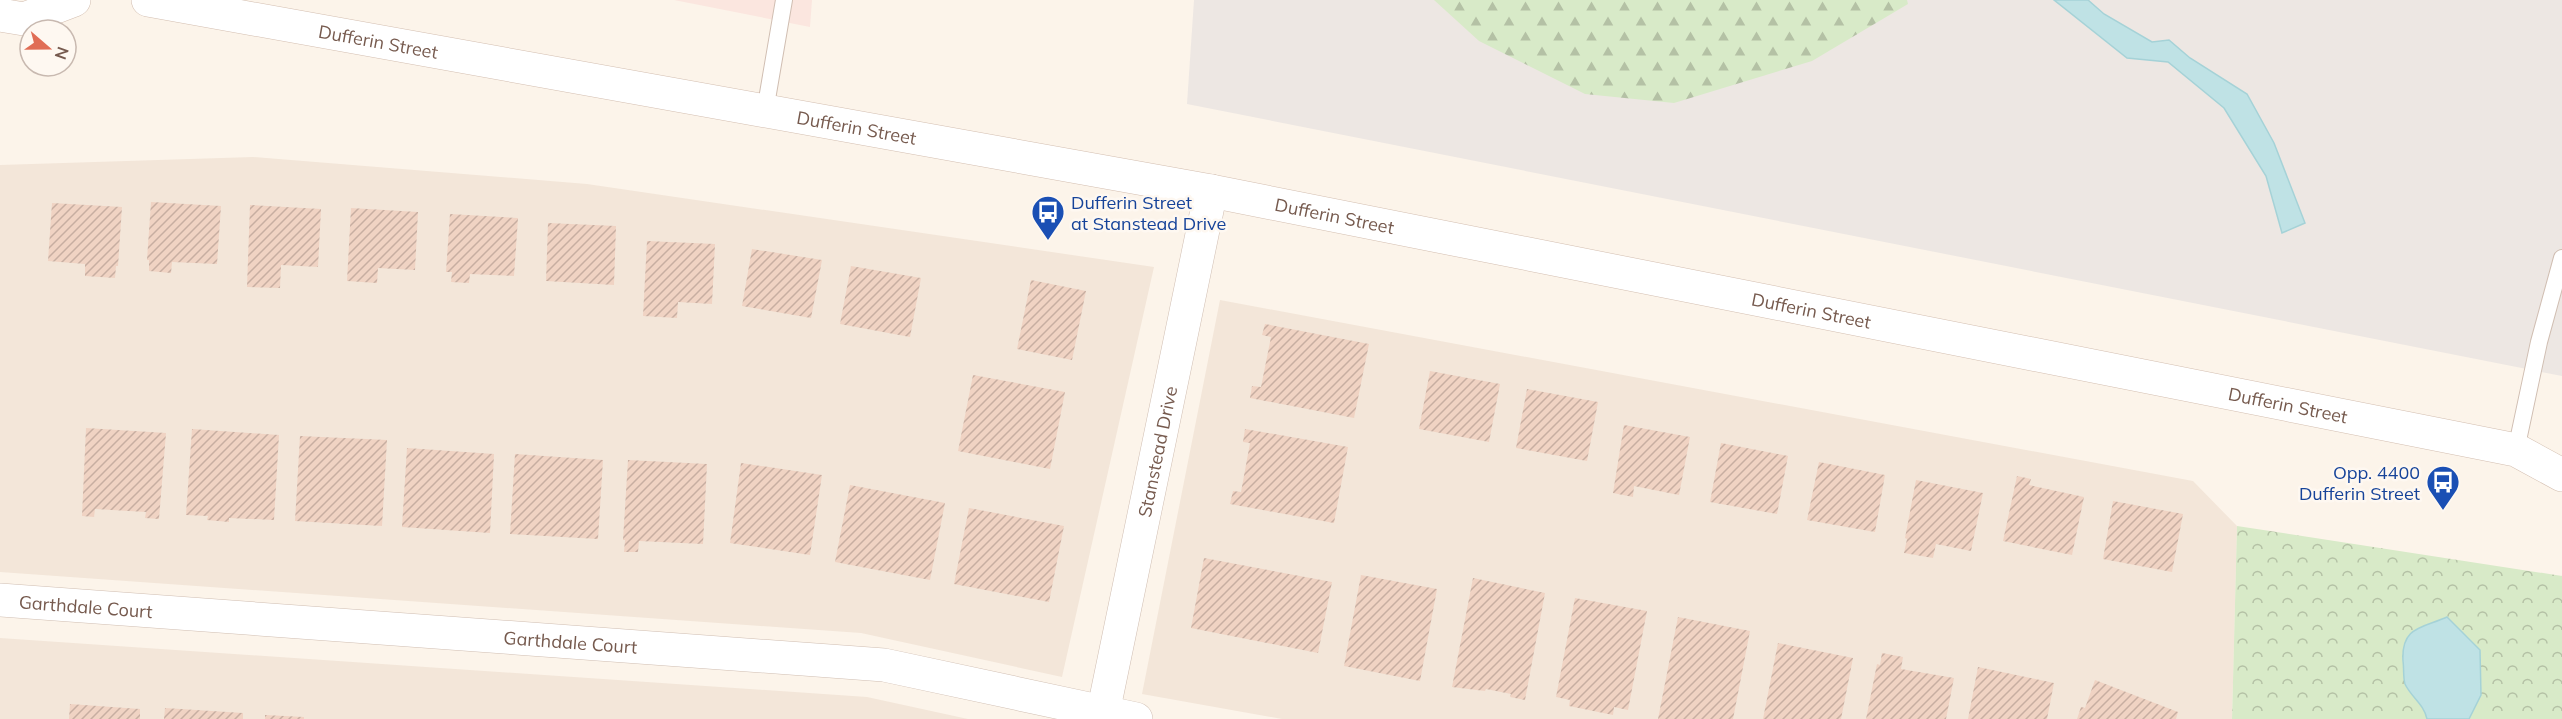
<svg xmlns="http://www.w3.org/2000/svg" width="2562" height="719" font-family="Mulish,sans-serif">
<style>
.residential{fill:#f3e6d9}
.commercial{fill:#fbe6df}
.industrial{fill:#ede7e3}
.forest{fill:url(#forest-firs)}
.park{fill:url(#park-crowns)}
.water{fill:#bfe2e5;stroke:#a5d2d7;stroke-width:1.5}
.building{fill:url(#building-hatch)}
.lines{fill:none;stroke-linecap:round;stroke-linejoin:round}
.lane-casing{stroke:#d0beb2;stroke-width:18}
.street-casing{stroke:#d0beb2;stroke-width:34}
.secondary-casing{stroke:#d3beb0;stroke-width:34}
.lane{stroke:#fff;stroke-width:16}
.street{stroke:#fff;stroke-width:33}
.secondary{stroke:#fff;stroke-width:33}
.labels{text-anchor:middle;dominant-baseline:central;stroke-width:5;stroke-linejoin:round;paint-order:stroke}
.street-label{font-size:18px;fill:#765a4e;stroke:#fef8f1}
.transit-label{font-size:18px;fill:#164399;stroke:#fef8f1;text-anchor:start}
</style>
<defs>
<pattern id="forest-firs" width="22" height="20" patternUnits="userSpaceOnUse" patternTransform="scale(1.5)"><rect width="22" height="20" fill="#d8eac8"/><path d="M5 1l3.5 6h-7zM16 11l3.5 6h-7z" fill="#b4c1a5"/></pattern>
<pattern id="park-crowns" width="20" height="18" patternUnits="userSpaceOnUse" patternTransform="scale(1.5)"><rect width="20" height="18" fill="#d8eac8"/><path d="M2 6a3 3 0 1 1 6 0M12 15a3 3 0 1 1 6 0" fill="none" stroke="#b4c1a5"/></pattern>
<pattern id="building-hatch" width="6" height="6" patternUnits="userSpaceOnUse" patternTransform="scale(1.5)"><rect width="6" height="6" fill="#f0d3c3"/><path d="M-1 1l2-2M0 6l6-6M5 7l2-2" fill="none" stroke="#c7aea1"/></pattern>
</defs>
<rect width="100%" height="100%" fill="#fcf4ea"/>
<path class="residential" d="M253 157 587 184 1154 267 1062 677 861 633 0 572V165Z
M1220 300 2193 481 2237 526 2232 719H1282L1142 694Z
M0 638 867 697 968 719H0Z"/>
<path class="commercial" d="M674 0H812L810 27Z"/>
<path class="industrial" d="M1194 0H2562V376L1187 104Z"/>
<path class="forest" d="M1434 0H1907L1908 4 1812 61 1674 103 1585 94 1479 41Z"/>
<path class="park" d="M2237 526 2562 576V719H2232Z"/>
<path class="water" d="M2054 0H2088L2104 14 2152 42 2169 40 2190 58 2247 94 2274 143 2305 223 2282 233 2266 176 2224 108 2168 62 2127 58Z
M2447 617 2480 650 2481 695 2469 719H2427C2424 704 2411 697 2405 684 2403 678 2404 667 2403 661 2401 626 2423 628 2447 617Z"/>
<path class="building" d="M151 202 221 206 217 264 172 262 171 273 149 271V260H147Z
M52 203 122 207 118 266H116L115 278 85 276V264L48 261Z
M250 205 321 209 318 267 281 265 280 288 247 287Z
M351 208 418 212 415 270 378 268 377 283 347 281Z
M450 214 518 218 514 276 470 274 469 283 451 282 452 272H446Z
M548 223 616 226 614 285 546 281Z
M647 241 715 244 712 304 678 302 677 318 643 316Z
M752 249 822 260 811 318 742 306Z
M851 266 921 278 910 337 840 324Z
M1031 280 1086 291 1072 360 1017 349Z
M1265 324 1369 344 1354 418 1250 398 1252 386 1261 387 1271 337 1262 335Z
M1430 371 1500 384 1489 442 1419 429Z
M973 375 1065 392 1050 469 958 451Z
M1527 389 1598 402 1587 461 1516 448Z
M1624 425 1690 437 1679 495 1634 486 1633 497 1613 493Z
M86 428 166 433 159 519 145 518 146 512 95 509 94 517 82 516Z
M192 429 279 435 274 520 229 518V522L207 520 208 516 186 515Z
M1245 429 1348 447 1334 523 1230 504 1233 491 1241 492 1250 443 1243 442Z
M300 436 387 440 382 526 295 521Z
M1721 443 1788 456 1777 514 1710 502Z
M407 448 494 454 490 533 402 527Z
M515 454 603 460 598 539 510 534Z
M628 460 707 464 703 544 639 541 638 552H624L625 540H623Z
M1819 462 1885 475 1875 532 1807 520Z
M741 463 822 475 810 555 730 543Z
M2017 476 2031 479 2029 485 2084 497 2072 555 2003 541Z
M1916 480 1983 493 1971 551 1936 544 1933 558 1904 553 1907 539 1905 538Z
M850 485 945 503 930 580 835 562Z
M2113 501 2183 514 2172 572 2103 559Z
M969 508 1064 526 1049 602 954 584Z
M1204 558 1332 582 1318 653 1191 628Z
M1361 575 1437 589 1420 681 1344 666Z
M1473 578 1545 593 1525 700 1510 697 1511 694 1486 689 1485 691 1452 687Z
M1575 598 1647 611 1628 710 1614 707 1613 715 1569 706 1570 700 1556 697Z
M1678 617 1750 631 1733 719H1658Z
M1778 643 1853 658 1841 719H1763Z
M1882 653 1903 657 1901 669 1954 678 1946 719H1866L1877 664 1880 665Z
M1978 667 2054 683 2047 719H1968Z
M2095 680 2178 712 2176 719H2077L2081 707 2085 708Z
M70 704 140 709V719H69Z
M165 708 243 713V719H164Z
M265 715 304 717V719H265Z"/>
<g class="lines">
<defs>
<path id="lane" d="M765 111 784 0
M2516 450 2539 342 2562 258"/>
<g id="street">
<path id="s1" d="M0 600 884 665 1136 719"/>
<path id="s2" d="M1103 713 1211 191"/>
</g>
<g id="secondary">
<path id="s3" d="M148 0 1211 191 2516 450 2562 475"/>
<path d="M0 15 24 19 74 0"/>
</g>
</defs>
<use href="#lane" class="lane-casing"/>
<use href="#street" class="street-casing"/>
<use href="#secondary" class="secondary-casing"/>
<use href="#lane" class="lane"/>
<use href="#street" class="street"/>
<use href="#secondary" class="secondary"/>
</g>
<defs>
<symbol id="bus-pin" viewBox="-11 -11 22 30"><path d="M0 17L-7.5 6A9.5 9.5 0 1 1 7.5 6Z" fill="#1a4fb4" stroke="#fef8f1"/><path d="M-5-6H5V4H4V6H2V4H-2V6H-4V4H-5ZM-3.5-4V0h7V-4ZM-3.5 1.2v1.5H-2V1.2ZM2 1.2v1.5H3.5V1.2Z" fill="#fff"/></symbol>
</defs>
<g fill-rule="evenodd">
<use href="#bus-pin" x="1029" y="193" width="38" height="52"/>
<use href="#bus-pin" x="2424" y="463" width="38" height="52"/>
</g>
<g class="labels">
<g class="street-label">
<text stroke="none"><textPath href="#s3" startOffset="234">Dufferin Street</textPath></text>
<text stroke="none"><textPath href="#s3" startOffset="720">Dufferin Street</textPath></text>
<text stroke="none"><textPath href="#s3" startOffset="1206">Dufferin Street</textPath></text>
<text stroke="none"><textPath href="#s3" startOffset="1692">Dufferin Street</textPath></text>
<text stroke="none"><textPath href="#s3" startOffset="2178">Dufferin Street</textPath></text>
<text stroke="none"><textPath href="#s2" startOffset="267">Stanstead Drive</textPath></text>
<text stroke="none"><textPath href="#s1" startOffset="86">Garthdale Court</textPath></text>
<text stroke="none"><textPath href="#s1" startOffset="572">Garthdale Court</textPath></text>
</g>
<g class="transit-label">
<text x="1071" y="202">Dufferin Street<tspan x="1071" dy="21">at Stanstead Drive</tspan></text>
<text x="2420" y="472" text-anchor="end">Opp. 4400<tspan x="2420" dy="21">Dufferin Street</tspan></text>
</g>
</g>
<g transform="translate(48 48) rotate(110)"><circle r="28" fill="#fef8f1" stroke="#c8b9b0" stroke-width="1.5"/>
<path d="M0-4.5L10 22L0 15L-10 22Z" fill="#e06d55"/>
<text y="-9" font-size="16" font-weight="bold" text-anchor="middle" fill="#765a4e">N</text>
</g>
</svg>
